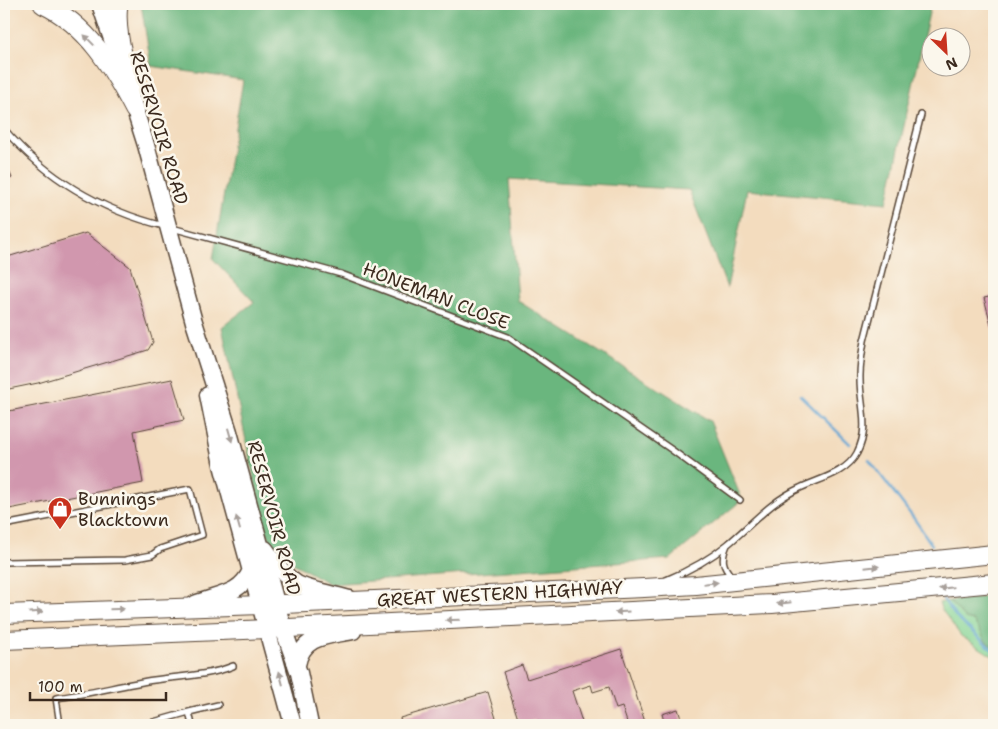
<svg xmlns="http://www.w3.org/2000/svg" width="998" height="729" font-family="'Shantell Sans',sans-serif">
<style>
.green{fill:#84d494;stroke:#607f59}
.forest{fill:#6bb67e;stroke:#53704e}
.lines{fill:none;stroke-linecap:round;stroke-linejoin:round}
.stream{stroke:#5ba2d1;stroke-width:2.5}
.building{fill:#d197ae}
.service-casing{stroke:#574536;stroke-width:8}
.primary-casing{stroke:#574536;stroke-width:19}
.trunk-casing{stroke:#574536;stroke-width:20}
.motorway-casing{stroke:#574536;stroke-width:21}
.service{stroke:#fff;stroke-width:5}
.primary{stroke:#fff;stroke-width:16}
.trunk{stroke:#fff;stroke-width:18}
.motorway{stroke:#fff;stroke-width:19}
.oneway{fill:#a79f9a}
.labels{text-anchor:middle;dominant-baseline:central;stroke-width:5;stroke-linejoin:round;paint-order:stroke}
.street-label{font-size:18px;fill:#3b2a1e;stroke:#fbf7ec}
.poi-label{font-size:18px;fill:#3b2a1e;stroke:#fbf7ec;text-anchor:start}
</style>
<rect width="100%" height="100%" fill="#fbf7ec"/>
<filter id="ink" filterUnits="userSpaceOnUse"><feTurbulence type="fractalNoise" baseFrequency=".02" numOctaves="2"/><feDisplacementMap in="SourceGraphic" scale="10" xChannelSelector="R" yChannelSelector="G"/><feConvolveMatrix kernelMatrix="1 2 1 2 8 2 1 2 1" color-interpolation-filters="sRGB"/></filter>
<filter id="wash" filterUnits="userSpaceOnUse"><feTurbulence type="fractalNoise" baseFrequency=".0096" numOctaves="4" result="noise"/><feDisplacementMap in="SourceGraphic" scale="20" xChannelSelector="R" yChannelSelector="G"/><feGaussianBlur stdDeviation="1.12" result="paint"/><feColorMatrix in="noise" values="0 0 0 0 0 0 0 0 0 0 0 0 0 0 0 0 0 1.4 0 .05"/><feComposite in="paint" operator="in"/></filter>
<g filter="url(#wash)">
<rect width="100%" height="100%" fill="#f3dcbe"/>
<path class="green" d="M949 601 965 619 973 621 979 629 986 642 994 647V657L961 636 942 610 939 603Z"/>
<path class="forest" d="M141 4H931L887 203 747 190 727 288 689 190 509 179 518 301 710 421 742 500 670 559 330 584 277 554 264 526 222 327 254 302 213 259 243 80 151 66Z
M994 596V647L986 642 979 629 973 621 965 619 949 601Z"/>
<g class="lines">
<path class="stream" d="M800 395 850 444
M869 460 915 520 932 545
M943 599 957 618 994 651"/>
</g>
<g id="blocks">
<path class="building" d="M4 159 12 178 4 181Z
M86 233 130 267 153 342 148 350 38 383 4 390V258Z
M994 296V328H992L984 298Z
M172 379 184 420 134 431 143 483 4 510V412Z
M621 649 646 725H628L622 707 616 709 609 687 593 692 591 685 572 691 583 725H536L534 720 520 725 503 672 522 665 527 679Z
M488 692 498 725H402L400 718Z
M678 709 683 725H665L662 714Z"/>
</g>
</g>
<g filter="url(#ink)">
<use href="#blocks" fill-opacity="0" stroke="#574536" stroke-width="1"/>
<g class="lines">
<defs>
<path id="service" d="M4 129C47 179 100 210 164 226
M172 228 341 274 508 337 672 450 740 500
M4 525 190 489 202 535 160 549 152 555 125 560 4 562
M727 545C721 559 722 566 732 577
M666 580C688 571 710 559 728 544 752 524 771 501 800 488 818 479 846 474 857 453 871 426 859 403 860 375 860 364 862 353 864 341L921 115
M189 712 218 705
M60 725 56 698C89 694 121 685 154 680 181 676 208 676 233 666
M150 725V723L189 712 192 725"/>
<path id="primary" d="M100 4 116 51
M131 98 146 145 194 322 229 432 283 628 299 673 310 725
M208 395 222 465 293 725
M265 549C275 562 283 575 297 584 309 590 336 595 350 599
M195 604C217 595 241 595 251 570
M297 665C302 635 328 636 353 631"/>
<path id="trunk" d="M4 614 261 605 644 588 696 585 994 554
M4 640 268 629 772 604 994 583"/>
<path id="motorway" d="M43 4C88 25 113 68 135 110
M118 4C114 32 125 63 131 91"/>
</defs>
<use href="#service" class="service-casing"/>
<use href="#primary" class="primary-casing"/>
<use href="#trunk" class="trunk-casing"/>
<use href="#motorway" class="motorway-casing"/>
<use href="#service" class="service"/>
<use href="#primary" class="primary"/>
<use href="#trunk" class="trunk"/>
<use href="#motorway" class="motorway"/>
</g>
<defs><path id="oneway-solid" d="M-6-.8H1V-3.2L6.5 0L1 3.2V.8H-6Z" transform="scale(1.25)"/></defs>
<g class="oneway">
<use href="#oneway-solid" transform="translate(89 40) rotate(-134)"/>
<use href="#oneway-solid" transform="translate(230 435) rotate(74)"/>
<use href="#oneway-solid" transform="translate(238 523) rotate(-106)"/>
<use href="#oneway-solid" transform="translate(872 567) rotate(-6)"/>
<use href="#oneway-solid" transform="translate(711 583) rotate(-6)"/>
<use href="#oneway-solid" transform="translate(946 588) rotate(174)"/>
<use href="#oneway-solid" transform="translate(784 603) rotate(174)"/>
<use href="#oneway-solid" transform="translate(117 609) rotate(-2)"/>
<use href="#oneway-solid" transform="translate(36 612) rotate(-3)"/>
<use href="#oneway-solid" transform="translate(622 612) rotate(177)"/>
<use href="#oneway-solid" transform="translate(453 620) rotate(178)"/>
<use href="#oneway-solid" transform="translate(281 678) rotate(-105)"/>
</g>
</g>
<defs>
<symbol id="shop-pin" viewBox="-11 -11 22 30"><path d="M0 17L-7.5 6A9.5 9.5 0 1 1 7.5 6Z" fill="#c8321e" stroke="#fbf7ec"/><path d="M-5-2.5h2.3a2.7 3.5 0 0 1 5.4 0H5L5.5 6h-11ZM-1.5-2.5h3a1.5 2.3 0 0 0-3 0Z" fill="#fff"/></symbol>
</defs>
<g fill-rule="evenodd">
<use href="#shop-pin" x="46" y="495" width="28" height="38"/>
</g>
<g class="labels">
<g class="street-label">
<text transform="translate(159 128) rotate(73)">RESERVOIR ROAD</text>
<text transform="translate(436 296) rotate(21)">HONEMAN CLOSE</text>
<text transform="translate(274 518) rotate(75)">RESERVOIR ROAD</text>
<text transform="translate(500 594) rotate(-3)">GREAT WESTERN HIGHWAY</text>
</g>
<g class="poi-label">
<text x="78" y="499">Bunnings<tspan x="78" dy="21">Blacktown</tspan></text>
</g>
</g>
<rect width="998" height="729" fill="none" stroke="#fbf7ec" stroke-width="20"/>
<g transform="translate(946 52) rotate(155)"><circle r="24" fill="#fbf7ec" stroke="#aea59a"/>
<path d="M0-4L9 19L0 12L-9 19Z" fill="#c8321e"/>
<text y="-8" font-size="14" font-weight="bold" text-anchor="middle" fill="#3b2a1e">N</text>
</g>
<path d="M30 692v8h136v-8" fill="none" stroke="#3b2a1e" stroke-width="2.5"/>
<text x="38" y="692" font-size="15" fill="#3b2a1e" stroke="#fbf7ec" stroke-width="4" paint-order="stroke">100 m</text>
</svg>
